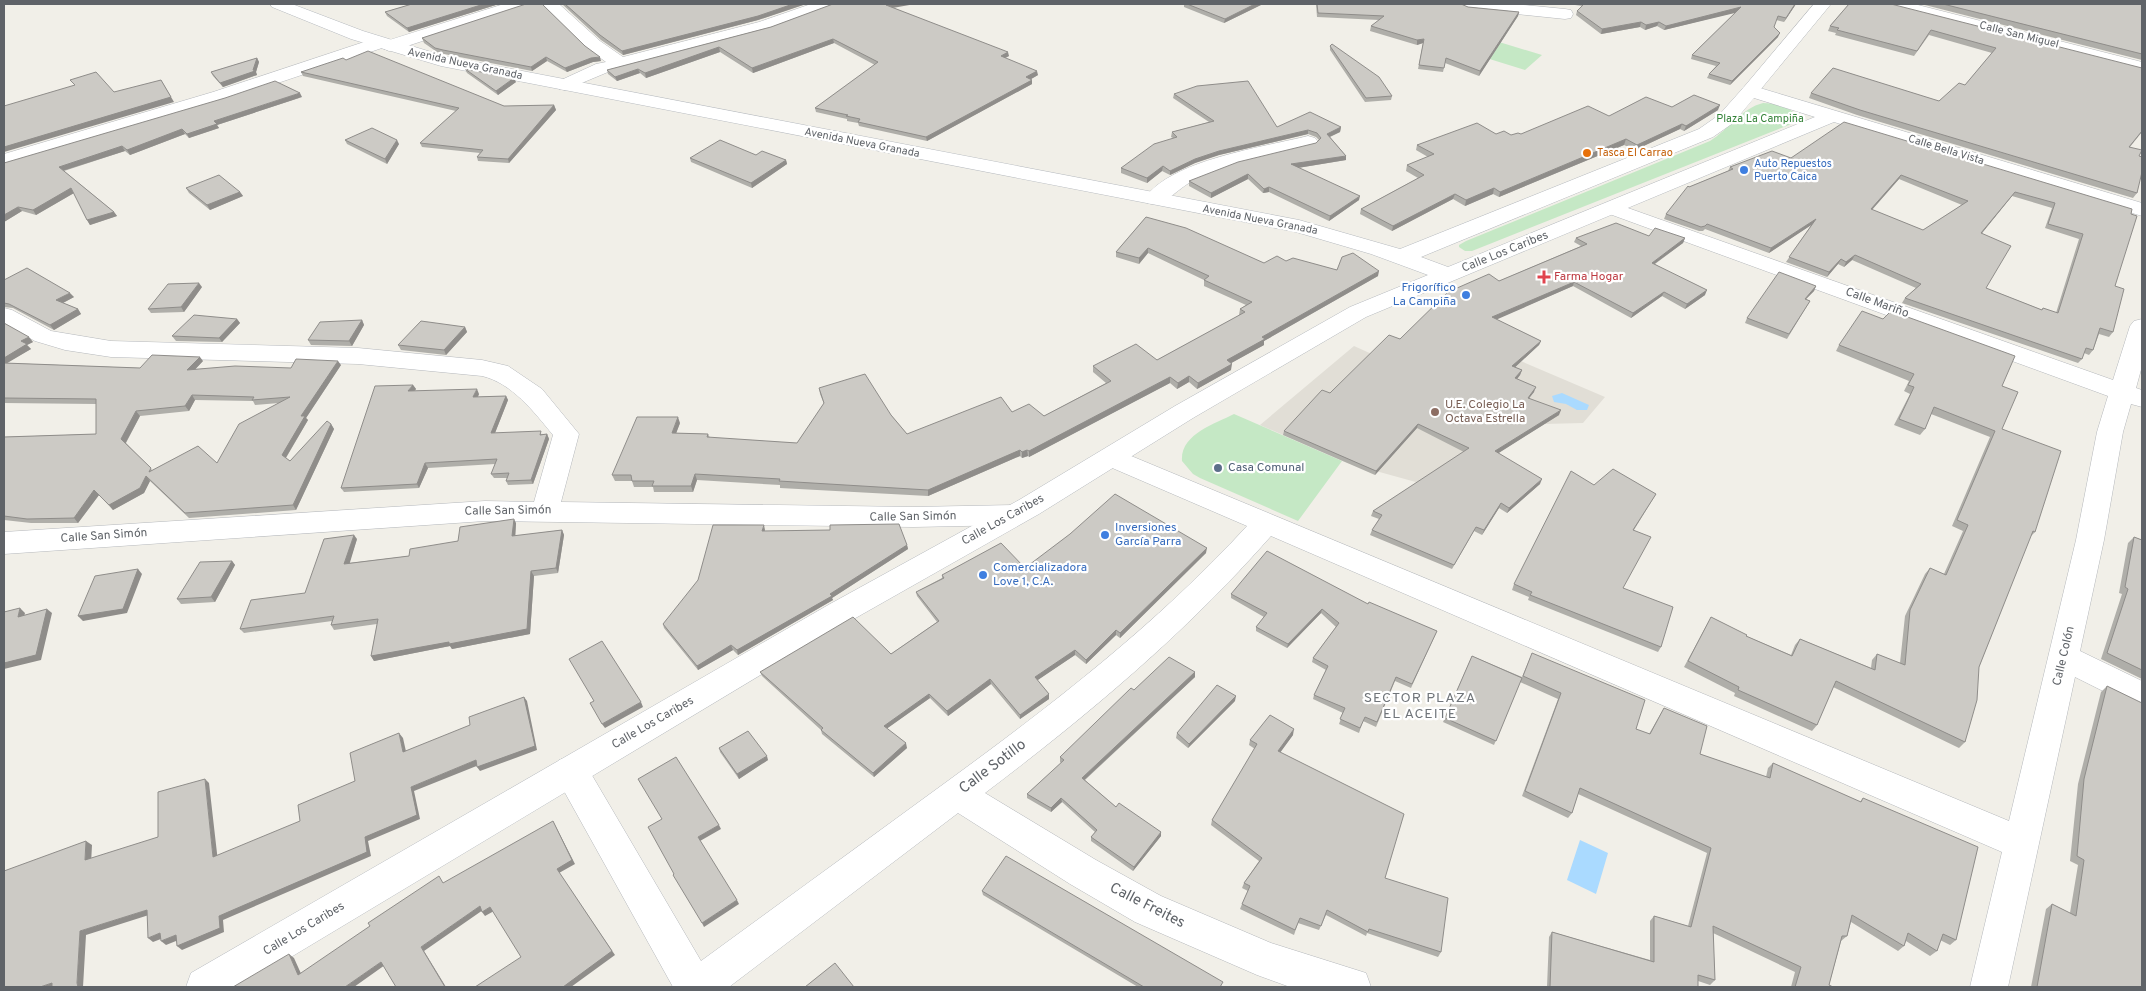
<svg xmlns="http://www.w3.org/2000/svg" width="2146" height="991" font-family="Overpass,sans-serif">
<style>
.education{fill:#e1ded6}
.green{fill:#c5e8c5}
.water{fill:#aadaff}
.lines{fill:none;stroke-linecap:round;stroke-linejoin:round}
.street-casing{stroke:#b5b8bc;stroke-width:1}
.secondary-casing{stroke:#b6babf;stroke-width:1}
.street{fill:#fff;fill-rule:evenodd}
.secondary{fill:#fff;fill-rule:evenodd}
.wall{fill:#afaea9;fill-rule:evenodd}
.shaded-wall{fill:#8f8d8a}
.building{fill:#cccac5;stroke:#8f8d8a;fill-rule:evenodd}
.food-dot{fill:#e8710a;stroke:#fff;stroke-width:2}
.shop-dot{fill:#3f7fe0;stroke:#fff;stroke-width:2}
.health-dot{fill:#e0444e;stroke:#fff;stroke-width:2}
.education-dot{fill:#8d6e63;stroke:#fff;stroke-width:2}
.service-dot{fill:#5c6f8a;stroke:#fff;stroke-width:2}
.labels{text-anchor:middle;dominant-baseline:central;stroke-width:4.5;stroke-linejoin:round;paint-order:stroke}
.far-street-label{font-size:11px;fill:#5f6368;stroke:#fff}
.far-park-label{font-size:11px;fill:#348238;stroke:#fff}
.far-food-label{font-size:11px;fill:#c56008;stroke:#fff;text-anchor:start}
.far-shop-label{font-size:11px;fill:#366cbe;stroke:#fff;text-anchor:start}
.street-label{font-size:12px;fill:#5f6368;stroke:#fff}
.health-label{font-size:12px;fill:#be3a42;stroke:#fff;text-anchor:start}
.shop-label{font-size:12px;fill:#366cbe;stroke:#fff;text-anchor:start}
.education-label{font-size:12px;fill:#785e54;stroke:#fff;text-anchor:start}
.service-label{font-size:12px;fill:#4e5e75;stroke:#fff;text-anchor:start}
.neighbourhood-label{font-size:14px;letter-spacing:1px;fill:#70757a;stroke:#fff}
.near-street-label{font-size:15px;fill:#5f6368;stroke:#fff}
</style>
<rect width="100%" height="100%" fill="#f1efe8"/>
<path class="education" d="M1354 346 1474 400 1516 359 1605 397 1583 423 1544 424 1441 489 1347 463 1260 425Z"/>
<path class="green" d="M1473 34 1542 55 1525 70 1454 48Z
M1763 103C1774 103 1794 107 1798 119L1789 125 1472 251H1465L1459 247V245L1466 241 1710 141C1728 130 1742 108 1763 103Z
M1234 414 1342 461 1298 521 1200 478 1193 474 1182 461C1180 434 1215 424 1234 414Z"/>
<path class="water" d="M1562 393 1589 405 1587 410H1577L1566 404 1554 402 1552 396Z
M1580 840 1608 853 1596 894 1567 880Z"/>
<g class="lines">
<defs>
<path id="street" d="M504 4H528L526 7 395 50 389 51 382 48 227 100 4 166V154L213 92 373 39 379 38 386 41Z
M542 4H559L600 41 623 57 759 22 811 4H834L832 7 771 30 608 72 565 90 559 89 556 85 559 81 596 64 606 62 588 49Z
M1460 4H1514L1565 9 1571 10 1573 14 1571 18 1565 19 1468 9 1462 7Z
M1814 4H1831L1756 95 1750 97 1744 95 1741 91 1744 87Z
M1887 4H1914L2142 62V72L1889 7Z
M1308 136 1315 138 1318 142 1315 146C1274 157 1231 163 1193 181 1177 188 1165 208 1147 203L1144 199C1170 160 1264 147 1308 136Z
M1611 202 2113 380 2130 326 2134 321 2142 319V366L2136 388 2142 390V407L2131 404 2123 432 2104 540 2080 651 2142 681V709L2131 705 2075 677 2008 987H1970L2002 852 1271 536C1186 633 1088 715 985 793L1096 860 1161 896 1271 943 1366 973 1371 987H1290L1257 975 1135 922 1070 884 958 813 729 987H673L559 782 554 771 559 760 571 756 583 760 701 961C782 902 864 842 945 783 1052 705 1157 624 1247 526L1103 464 1099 457 1103 450 1112 448 2009 821 2076 540 2097 432 2108 396 1604 212 1601 208 1604 204Z
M4 308 12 310 51 331 111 341 358 348 482 360 508 366 542 389 579 434 561 502 913 507 1014 505 1024 508 1028 515 1024 522 1014 525 913 527 485 521 4 554V532L485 501 534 502 553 435C534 412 512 383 482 376L358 364 111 357 65 350 35 341 4 324Z"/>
<path id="secondary" d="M270 4H292L363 31 444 56 1299 220 1400 249 1699 129 1719 115 1744 87 1750 85 2142 203V216L1834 122 1366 317 1193 418 1039 514 852 620 241 987H186L191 973 830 604 1019 500 1175 406 1350 307 1428 275 1371 254 1296 232 441 66 351 39 272 7ZM1754 98 1815 117 1448 267 1421 257 1713 137 1733 123Z"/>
</defs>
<use href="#street" class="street-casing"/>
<use href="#secondary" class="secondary-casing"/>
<use href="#street" class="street"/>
<use href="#secondary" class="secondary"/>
</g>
<path class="wall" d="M412 4H499L409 32 387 16 385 12Z
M562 4H806L758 20 623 55 601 40Z
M1184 4H1263L1224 23 1184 7Z
M1316 4H1461L1468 7 1519 12 1518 16 1479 76 1445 63 1443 72 1418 69 1423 43 1417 45 1370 31 1371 26 1379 20 1317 17Z
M1568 4H1796L1784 22 1776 20 1774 27 1778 37 1730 85 1707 78 1709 74 1716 66 1691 59 1692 55 1736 12 1664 30 1657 26 1645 30 1640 27 1601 34 1576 15 1577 11 1582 6Z
M1849 4 2142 68V132L2130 147 2139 156 2137 193 2133 198 1857 115 1809 98 1811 93 1939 101 1965 85 1992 53 1929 35 1914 56 1835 35 1836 33 1828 31 1830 26Z
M1921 4H2142V60Z
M525 5 601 61 593 62 567 72 547 61 532 71 444 54 437 52 424 43 422 38Z
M832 5 894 8 1009 56 1005 58 1038 75 1031 79 1032 84 927 141 859 126 858 123 847 121V119L816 112 815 108 875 65 834 43 753 73 720 52 646 78 640 73 617 81 608 74 607 70 771 27Z
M1330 46 1392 96 1391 100 1365 102 1330 50Z
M257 58 259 62 256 72 257 75 223 87 213 76 211 72Z
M346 60 504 106 554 105 556 110 509 163 478 161 477 157 480 153 422 147 420 143 456 111 303 76 301 72Z
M465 69 516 82 498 95 467 73Z
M1174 94 1277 127H1341L1340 132 1330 137 1346 156V160L1298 168 1359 200 1329 221 1269 192 1263 193 1248 179 1211 198 1189 186V181L1316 143 1319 140 1316 137 1308 134 1219 155 1195 163 1170 175 1162 171 1147 183 1121 173V168L1173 138 1171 137 1172 132 1209 122 1173 98Z
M302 97 217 125 219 128 189 138 185 134 130 155 125 151 64 171 114 212 117 216 90 225 87 220 74 193 36 215 22 211 4 222V163Z
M1672 107 1718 110 1684 131 1680 129 1635 150 1624 145 1499 197 1493 194 1465 206 1453 199 1392 231 1360 214 1361 209 1418 178 1406 171 1407 165 1428 157 1416 150 1417 145 1496 134 1511 135 1521 134 1609 116Z
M345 140 399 144 387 164 347 144Z
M756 155 786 160 787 164 752 188 691 162 690 158Z
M1791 158 2132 209 2115 286 2113 332 2109 337 2099 334 2093 350 2089 355 2084 353 2082 359 2078 363 1902 303 1905 298 1916 288 1852 260 1844 267 1838 264 1827 277 1786 262 1812 224 1769 253 1705 229 1703 231H1699L1664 219 1666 214 1689 187 1728 171 1730 167ZM1899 179 1962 205 1923 230 1872 210ZM2012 196 2052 208 2045 228 2079 239 2056 313 2043 308 2042 310 1986 288 1982 233Z
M186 188 240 192 243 196 210 210 189 193Z
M1146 217 1264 263 1286 261 1337 270 1378 276 1264 341V345L1231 363V370L1197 389 1189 382 1177 389 1170 383 1029 457 1028 456 1022 458 1020 456 928 496 780 488V485L697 480 693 492H654L653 487H634L632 481H615L612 475 680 423 676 433 708 434 710 438 797 443 824 404 820 394 819 388 891 415 907 434 1012 412 1044 416 1106 383 1093 372V366L1157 360 1240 315H1239L1240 309 1246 305 1204 286V280L1148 253 1139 264 1116 257V252Z
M1649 236 1685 238 1683 243 1655 264 1705 295 1685 309 1662 296 1631 318 1573 286 1496 319 1541 341 1539 345 1515 367 1522 370 1520 375 1517 379 1534 392 1529 398 1559 415 1498 453 1540 484 1507 513 1499 508 1482 535 1474 531 1452 569 1370 535 1372 530 1379 519 1371 516 1373 511 1464 452 1417 428 1375 475 1283 435 1284 431 1330 393 1400 339 1499 281 1581 246 1574 242 1576 238Z
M4 280 74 297 63 303 78 309 81 314 54 330 13 308 4 307Z
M1816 286 1814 291 1806 299 1810 301 1787 339 1745 323 1747 318Z
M202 287 184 312 151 313 148 309Z
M237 319 240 323 222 342 176 341 172 336Z
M362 320 364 325 352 346 311 345 308 340Z
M4 323 33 342 27 345 31 349 6 363 140 368 203 361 195 369 291 368 341 365 306 418 308 420 286 458 290 461 331 424 334 429 296 510 189 518 150 481 144 493 113 510 99 495 78 523H31L4 520V437L96 434V404L4 403ZM195 400 253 401 255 405 279 403 217 463 152 470 126 443 140 416 189 411Z
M465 327 467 332 446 355 401 350 398 345Z
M1839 345 2002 386V429L2035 532 2030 537 1979 667 1965 742 1959 748 1833 687 1817 725 1812 731 1734 696 1735 693 1684 667 1711 617 1746 636 1791 655 1795 645 1800 639 1871 668 1872 660 1877 654 1900 663 1905 616 1925 574 1930 568 1944 574 1963 531 1952 526 1990 437 1931 414 1925 429 1920 435 1894 425 1910 394 1904 391 1909 381 1836 351Z
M413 385 416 389 415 391 479 394 478 397 506 396 508 400 495 433 547 434 549 439 533 484 508 485 506 481 507 478H494L491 474 495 464 428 468 419 488 344 492 341 488Z
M1594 485 1656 494 1634 530 1623 588 1661 647 1658 652 1528 600 1529 597 1512 590 1514 584Z
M516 523 515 536 562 530 564 535 558 573 534 576 530 634 452 649 450 646 374 661 371 656 377 624 334 630 331 625 332 621 244 633 240 629 305 593 357 539 349 563 409 556Z
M765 530V531L907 545 908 549 832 598 833 600 738 655 733 650 698 670 664 628 663 624Z
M2134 537 2142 540V537V679L2101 659 2122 594 2119 593 2128 543Z
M1206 553 1120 638 1116 635 1086 664 1075 655 1037 680 1049 694V699L1020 719 991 684 948 716 930 698 887 728 907 748 874 777 822 734 821 730 762 676 760 672 891 654 937 622 917 596 916 592 942 578V575Z
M232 561 235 565 215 602 181 604 177 599Z
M1231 594 1368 604 1437 631 1411 688 1395 681 1376 727 1363 721 1359 733 1339 724 1343 713 1313 699 1314 695 1326 670 1312 662 1313 658 1336 627 1321 613 1287 648 1256 631V627L1264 617 1231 598Z
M1472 656 1522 677 1530 658 1636 729 1649 734 1664 708 1700 754 1766 777 1768 768 1773 763 1860 802 1863 798 1956 940 1950 945 1940 940 1937 951 1930 956 1906 941 1904 946 1898 951 1851 922 1847 936 1841 941 1829 985 1833 987H1791L1795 972 1713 933 1715 980 1710 985 1698 981V987H1547L1549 937 1552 932 1650 960V921L1654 916 1688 926 1707 853 1578 794 1572 813 1568 818 1522 796 1558 699 1520 682 1494 745 1443 722Z
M1195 672V677L1085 780 1116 807 1161 836 1133 871 1091 841V837L1095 832 1062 802 1051 812 1027 798V794L1061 763 1060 762V757L1134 690Z
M2107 686 2137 701 2142 987H2031L2046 909 2052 904 2070 913 2078 865 2070 861 2078 784 2101 692Z
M1235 701 1188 748 1176 738 1177 733Z
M1293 735 1280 752 1385 878 1441 952 1438 957 1367 933 1366 936 1326 915 1319 930 1298 923 1294 935 1240 909 1242 904 1248 891 1242 888 1244 883 1259 861 1211 825 1212 820 1255 749 1249 745 1250 740Z
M719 748 768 760 739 779 720 752Z
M982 891 1222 986 1221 987H1138L983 895Z"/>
<path class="shaded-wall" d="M484 4H499L409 32 407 28Z
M793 4H806L758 20 623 55 622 51Z
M893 4H915L887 9 886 5Z
M1255 4H1263L1224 23 1225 19Z
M1795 4H1796L1784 22 1786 18Z
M1741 7 1739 12 1664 30 1666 26Z
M1519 12 1518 16 1479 76 1480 71Z
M1641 22 1640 27 1601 34 1602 29Z
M1659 22 1657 26 1645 30 1646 25Z
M1780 33 1778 37 1730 85 1732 81Z
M833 39 834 43 753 73 752 68Z
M1424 39 1423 43 1417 45V40Z
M719 47 720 52 646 78 645 73Z
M1008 52 1009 56 1001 60V56Z
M546 57 547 61 532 71 531 67Z
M600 57 601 61 593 62 567 72 565 68 591 58Z
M257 58 259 62 256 72 257 75 223 87 220 83 253 70Z
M638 69 640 73 617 81 615 77Z
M1037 71 1038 75 1026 82V77Z
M514 78 516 82 498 95 496 91Z
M161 80 174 102 4 152V147Z
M1032 80V84L927 141 926 137Z
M300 93 302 97 217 125 219 128 189 138 187 134 214 121Z
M554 105 556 110 509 163 508 159Z
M1720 105 1718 110 1684 131 1686 126Z
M1682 124 1680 129 1635 150 1637 145Z
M1341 127 1340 132 1327 138V134Z
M182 129 185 134 130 155 127 150Z
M1308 130V134L1219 155 1195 163 1170 175V171L1195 159 1219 151Z
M1626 139 1624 145 1499 197 1500 192Z
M397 140 399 144 387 164 385 159Z
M122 146 125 151 62 171 59 167Z
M1346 156V160L1291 169V164Z
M786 160 787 164 752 188 751 183Z
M1163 166 1162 171 1147 183V178Z
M1248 174V179L1211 198V193Z
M1901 175 1899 179 1868 214 1871 209Z
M1269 187V192L1263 193 1264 189Z
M71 188 74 193 36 215 33 210Z
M1494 188 1493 194 1465 206 1466 200Z
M240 192 243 196 210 210 207 205Z
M2015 192 2012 196 1978 238 1981 233Z
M1455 194 1453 199 1392 231 1393 226Z
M1360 196 1359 200 1329 221 1330 216Z
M18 207 22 211 4 222V215Z
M114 212 117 216 90 225 87 220Z
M1816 219 1813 224 1769 253 1771 248Z
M1685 238 1683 243 1650 267 1652 263Z
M1148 248V253L1139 264V258Z
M1855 255 1852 260 1844 267 1846 262Z
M1841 259 1838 264 1827 277 1829 272Z
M1379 271 1378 276 1264 341V345L1226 366 1227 360 1262 337Z
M1574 282 1573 286 1491 322 1492 317Z
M199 283 202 287 184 312 181 307Z
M1816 286 1814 291 1802 303 1805 299Z
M1707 290 1705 295 1685 309 1687 304Z
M1664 292 1662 296 1631 318 1633 313Z
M70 293 74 297 59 305 56 300Z
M78 309 81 314 54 330 50 325Z
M237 319 240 323 222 342 219 338Z
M362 320 364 325 352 346 349 341Z
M465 327 467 332 446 355 444 350Z
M29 337 33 342 27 345 31 349 4 365V358L21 341Z
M1541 341 1539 345 1511 371 1512 366Z
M200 357 203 361 190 375 187 370Z
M338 361 341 365 306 418 308 420 285 459 282 455 301 416Z
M1232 364 1231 370 1197 389 1198 383Z
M1522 370 1520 375 1514 383 1515 378Z
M1189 376V382L1177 389 1178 383Z
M1170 377V383L1029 457V451Z
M413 385 416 389 410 395 408 391Z
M1536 387 1534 392 1526 402 1528 398Z
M477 389 479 394 475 402 473 397Z
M192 395 195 400 189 411 185 406Z
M506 396 508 400 493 438 491 433Z
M1561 410 1559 415 1494 456 1495 451Z
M136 411 140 416 125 444 121 439Z
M678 417 680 423 674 439 672 433Z
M331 424 334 429 296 510 293 505Z
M1418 424 1417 428 1375 475 1376 471Z
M547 434 549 439 533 484 531 480Z
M1020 450V456L928 496V490Z
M1027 450 1028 456 1022 458V452Z
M425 463 428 468 419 488 417 484Z
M695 474 697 480 693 492 691 486Z
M146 476 150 481 144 493 113 510 109 505Z
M1542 479 1540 484 1507 513 1509 508Z
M94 490 99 495 78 523 74 518Z
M1501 503 1499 508 1482 535 1484 530Z
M514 519 516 523 515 541 512 536Z
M764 525 765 530 763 536 762 531Z
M562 530 564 535 558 573 556 568Z
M354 535 357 539 348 569 344 564Z
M907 545 908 549 832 598 833 600 738 655 737 650 830 594Z
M1207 548 1206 553 1120 638V633Z
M232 561 235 565 215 602 211 597Z
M138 569 142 574 127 613 83 621 78 616Z
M531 571 534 576 530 634 452 649 450 646 374 661 371 656Z
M20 608 25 613 23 621 18 617Z
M47 609 52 613 41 660 4 669V663Z
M1322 609 1321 613 1287 648 1288 644Z
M1116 630V635L1086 664V660Z
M731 645 733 650 698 670 697 666Z
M1075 650V655L1035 682V677Z
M1195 672V677L1082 782V778Z
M990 679 991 684 948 716 947 711Z
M929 694 930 698 885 730 884 726Z
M1049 694V699L1020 719V715Z
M1236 696 1235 701 1188 748 1189 744Z
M524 697 527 701 537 750 480 771 477 767Z
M641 702 643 707 605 728 602 724Z
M1294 729 1293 735 1277 757 1278 751Z
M399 733 403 738 407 756 403 752Z
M906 743 907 748 874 777 873 773Z
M767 756 768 760 739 779 737 774Z
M476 760 479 765 414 791 420 819 368 841 371 856 223 920 224 932 182 950 177 946 219 916 365 837 411 787Z
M205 779 209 783 218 862 213 857Z
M1061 798 1062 802 1051 812V808Z
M553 821 575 864 559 873 615 955 571 987H563Z
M719 825 721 829 700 841 698 837Z
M1161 832V836L1133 871 1134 867Z
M86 841 92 845 91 864 85 860Z
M737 900 739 904 704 927 702 923Z
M480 906 483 910 424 951 446 987H445L421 947Z
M490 907 494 911 485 916 482 912Z
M147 910 152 914 86 935 83 987H78L77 983 80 931Z
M160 933 166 937 153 942 148 938Z
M176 935 181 939 166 945 161 941Z
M289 954 294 958 303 978 298 975Z
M381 962 385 965 354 987H345Z
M52 983 55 987H40Z"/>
<path class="building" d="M412 4H484L407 28 385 12Z
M526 4H542L585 46 600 57 591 58 565 68 546 57 531 67 443 50 435 48 422 38Z
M565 4H793L758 16 622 51 600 35Z
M833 4H893L886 5 1008 52 1001 56 1037 71 1026 77 1032 80 926 137 858 122 860 119 846 116 848 115 815 108 878 62 833 39 752 68 719 47 645 73 638 69 615 77 607 70 771 27Z
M1187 4H1255L1225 19Z
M1317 4H1461L1468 7 1519 12 1480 71 1446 58 1444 68 1419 65 1424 39 1417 40 1371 26 1384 16 1318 13Z
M1584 4H1795L1786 18 1778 16 1774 27 1780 33 1732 81 1709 74 1720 63 1692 55 1741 7 1666 26 1659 22 1646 25 1641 22 1602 29 1577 11Z
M1849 4H1891L2142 68V131L2129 147 2142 150 2139 156 2142 157V172L2137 193 1860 110 1811 93 1833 68 1939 101 1959 83 1965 85 1996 48 1931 30 1917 51 1837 30 1839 28 1830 26Z
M1943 4H2142V54Z
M1332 44 1379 77 1392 96 1366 98 1330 46Z
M368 51 504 106 554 105 508 159 477 157 483 150 420 143 459 108 301 72 343 58 346 60Z
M257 58 253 70 255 71 220 83 211 72Z
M465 69 514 78 496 91Z
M96 72 114 92 161 80 171 97 4 147V106L75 85 70 80Z
M275 81 300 93 214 121 217 124 187 134 182 129 127 150 122 146 59 167 114 212 87 220 71 188 33 210 18 207 4 215V163L225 98Z
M1248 81 1277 127 1310 112 1341 127 1327 134 1346 156 1291 164 1360 196 1330 216 1269 187 1264 189 1248 174 1211 193 1189 181 1238 162 1316 143 1321 138 1317 133 1308 130 1219 151 1195 159 1170 171 1163 166 1147 178 1121 168 1154 144 1177 137 1172 132 1214 121 1174 94 1197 86Z
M1694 95 1720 105 1686 126 1682 124 1637 145 1626 139 1500 192 1494 188 1466 200 1455 194 1393 226 1361 209 1424 175 1407 165 1434 154 1417 145 1477 123 1496 134 1504 131 1511 135 1518 133 1521 134 1588 106 1609 116 1646 97 1672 107Z
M1844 122 2132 209 2131 214 2137 216 2115 286 2124 289 2113 332 2100 328 2093 350 2086 348 2082 359 1905 298 1921 284 1855 255 1846 262 1841 259 1829 272 1789 257 1816 219 1771 248 1707 224 1705 226 1701 227 1666 214 1688 186 1689 187 1733 169 1730 167 1772 151 1791 158ZM1901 175 1968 201 1923 230 1871 209ZM2015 192 2055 203 2048 224 2083 234 2058 313 2043 308 2042 310 1986 288 2011 246 1981 233Z
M372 128 397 140 385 159 345 140Z
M720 140 756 155 762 151 786 160 751 183 690 158Z
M219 175 240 192 207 205 186 188Z
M1146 217 1186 228 1264 263 1277 256 1286 261 1293 258 1337 270 1342 257 1353 253 1379 271 1262 337 1265 339 1227 360 1232 364 1198 383 1189 376 1178 383 1170 377 1029 451 1027 450 1022 452 1020 450 928 490 779 481 780 479 695 474 691 486H652L654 481H632L631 475H612L637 417H678L672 433 708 434 707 437 797 443 824 403 819 388 865 374 891 415 907 434 1001 397 1012 412 1029 404 1044 416 1111 381 1093 366 1136 344 1157 360 1245 312 1240 309 1252 302 1204 280 1209 276 1148 248 1139 258 1116 252Z
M1616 223 1649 236 1655 228 1685 238 1652 263 1707 290 1687 304 1664 292 1633 313 1574 282 1492 317 1541 341 1512 366 1522 370 1515 378 1536 387 1528 398 1561 410 1495 451 1542 479 1509 508 1501 503 1484 530 1476 527 1454 565 1372 530 1382 515 1373 511 1469 448 1418 424 1376 471 1284 431 1322 390 1330 393 1389 335 1400 339 1448 292 1489 274 1499 281 1587 244 1576 238Z
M27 268 70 293 56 300 78 309 50 325 9 304 4 303V280Z
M1779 272 1816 286 1805 299 1810 301 1789 334 1747 318Z
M199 283 181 307 148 309 168 284Z
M1862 311 1883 319 1891 311 2015 356 2002 386 2018 392 2002 429 2061 451 2035 532 2033 531 1979 667 1977 700 1965 742 1836 681 1817 725 1738 690 1739 687 1688 661 1711 617 1747 635 1746 636 1792 656 1800 639 1875 670 1877 654 1905 665 1910 610 1930 568 1946 575 1968 525 1957 520 1995 431 1934 407 1925 429 1899 419 1914 387 1908 385 1914 374 1839 345Z
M194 315 237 319 219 338 172 336Z
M362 320 349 341 308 340 320 322Z
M421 321 465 327 444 350 398 345Z
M4 323 29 337 21 341 27 344 4 358Z
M152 355 200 357 187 370 235 366 291 368 296 359 338 361 301 416H305L282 455 290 461 327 421 331 424 293 505 185 513 146 476 140 488 109 505 94 490 74 518 27 519 4 516V437L96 434V399L4 398V363L140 368ZM192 395 254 397 252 400 290 397 239 424 217 463 198 446 149 472 151 468 121 439 136 411 185 406Z
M413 385 408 391 477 389 473 397 506 396 491 433 541 431 540 435 547 434 531 480 506 481 509 473 491 474 497 459 425 463 417 484 341 488 375 386Z
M1613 469 1656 494 1633 530 1651 537 1623 588 1673 607 1661 647 1530 595 1532 592 1514 584 1571 471 1594 485Z
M1115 494 1207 548 1120 633 1116 630 1086 660 1075 650 1035 677 1049 694 1020 715 990 679 947 711 929 694 884 726 906 743 873 773 821 730 823 728 760 672 853 617 891 654 939 621 916 592 944 578 942 575 1001 543 1025 568 1070 534Z
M514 519 512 536 562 530 556 568 531 571 527 629 449 644V642L371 656 378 619 331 625 334 616 240 629 251 600 305 593 324 539 354 535 344 564 409 556 410 549 458 541 460 527Z
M899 524 907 545 830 594 832 596 737 650 731 645 697 666 663 624 698 580 713 525H764L762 531 830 530V525Z
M2134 537 2142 540V670L2107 653 2128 589 2125 587Z
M1267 551 1368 604 1369 602 1437 631 1412 684 1396 677 1377 722 1365 717 1360 728 1340 719 1345 708 1314 695 1328 666 1313 658 1339 623 1322 609 1288 644 1256 627 1267 613 1231 594Z
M232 561 211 597 177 599 200 562Z
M138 569 123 609 78 616 95 576Z
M20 608 18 617 47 609 36 655 4 663V612Z
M602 641 641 702 602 724 590 703 594 701 569 659Z
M1532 653 1645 700 1636 729 1650 734 1664 708 1707 726 1700 754 1770 778 1773 763 1861 802 1863 798 1978 847 1956 940 1943 934 1937 951 1908 933 1904 946 1852 915 1847 936H1842L1829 985 1833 987H1795L1801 967 1713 926 1715 980 1698 975V987H1550L1552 932 1654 962V916L1691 927 1711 848 1580 788 1572 813 1525 791 1561 693 1523 676Z
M1472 656 1522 678 1496 741 1445 718Z
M1169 657 1195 672 1082 778 1116 807 1119 803 1161 832 1134 867 1091 837 1097 830 1061 798 1051 808 1027 794 1064 760 1060 757 1131 688 1134 690Z
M1217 685 1236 696 1189 744 1177 733Z
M2107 686 2142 703V987H2037L2052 904 2076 916 2084 860 2077 856 2084 779Z
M524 697 535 746 477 767 476 760 411 787 417 815 365 837 367 852 219 916 220 928 177 946 176 935 161 941 160 933 148 938 147 910 80 931 77 983 78 987H52V983L40 987H4V871L86 841 85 860 158 837V792L205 779 213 857 300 821 298 805 355 781 350 753 399 733 403 752 470 725 469 717Z
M1270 715 1294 729 1278 751 1404 814 1385 878 1448 898 1441 952 1369 929 1368 932 1327 910 1321 926 1300 918 1295 930 1242 904 1250 886 1244 883 1262 858 1212 820 1257 744 1250 740Z
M748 731 767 756 737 774 719 748Z
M676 757 719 825 698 837 737 900 702 923 673 875 674 874 648 827 662 819 638 779Z
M553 821 572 860 557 869 612 951 563 987H475L521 957 490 907 482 912 480 906 421 947 445 987H396L381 962 345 987H233L289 954 298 975 370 926 368 923 439 876 443 883Z
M1006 856 1223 982 1220 987H1144L982 891Z
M835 963 854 987H805Z"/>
<circle class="food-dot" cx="1587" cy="153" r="5"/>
<g class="shop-dot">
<circle cx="1744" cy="170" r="5"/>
<circle cx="1466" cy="295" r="5"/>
<circle cx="1105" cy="535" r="5"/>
<circle cx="983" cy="575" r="5"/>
</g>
<path class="health-dot" d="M1541.5 269.5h5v5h5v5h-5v5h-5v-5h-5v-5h5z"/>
<circle class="education-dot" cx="1435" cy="412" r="5"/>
<circle class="service-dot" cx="1218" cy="468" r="5"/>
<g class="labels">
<g class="far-street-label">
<text transform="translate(2019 35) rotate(14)">Calle San Miguel</text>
<text transform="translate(465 64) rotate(12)">Avenida Nueva Granada</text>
<text transform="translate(862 143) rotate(11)">Avenida Nueva Granada</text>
<text transform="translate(1946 150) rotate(17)">Calle Bella Vista</text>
<text transform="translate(1260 220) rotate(11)">Avenida Nueva Granada</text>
</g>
<g class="far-park-label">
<text x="1760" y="119">Plaza La Campiña</text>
</g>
<g class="far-food-label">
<text x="1597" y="153">Tasca El Carrao</text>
</g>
<g class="far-shop-label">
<text x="1754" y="164">Auto Repuestos<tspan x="1754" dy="13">Puerto Caica</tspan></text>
</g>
<g class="street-label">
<text transform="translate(1505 252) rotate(-22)">Calle Los Caribes</text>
<text transform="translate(1877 303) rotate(20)">Calle Mariño</text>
<text transform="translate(508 511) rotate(-1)">Calle San Simón</text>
<text transform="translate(913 517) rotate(-1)">Calle San Simón</text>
<text transform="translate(1003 520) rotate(-29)">Calle Los Caribes</text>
<text transform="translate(104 536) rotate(-4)">Calle San Simón</text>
<text transform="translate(2064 656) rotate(-77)">Calle Colón</text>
<text transform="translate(653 723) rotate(-30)">Calle Los Caribes</text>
<text transform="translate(304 929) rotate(-31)">Calle Los Caribes</text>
</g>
<g class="health-label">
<text x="1554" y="277">Farma Hogar</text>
</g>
<g class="shop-label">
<text x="1456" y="288" text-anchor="end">Frigorífico<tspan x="1456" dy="14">La Campiña</tspan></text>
<text x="1115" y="528">Inversiones<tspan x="1115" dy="14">García Parra</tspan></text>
<text x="993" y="568">Comercializadora<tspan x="993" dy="14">Love 1, C.A.</tspan></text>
</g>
<g class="education-label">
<text x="1445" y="405">U.E. Colegio La<tspan x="1445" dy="14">Octava Estrella</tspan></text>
</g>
<g class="service-label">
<text x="1228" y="468">Casa Comunal</text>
</g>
<g class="neighbourhood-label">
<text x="1420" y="698">SECTOR PLAZA<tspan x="1420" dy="16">EL ACEITE</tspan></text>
</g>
<g class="near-street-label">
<text transform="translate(993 767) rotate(-37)">Calle Sotillo</text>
<text transform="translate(1147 906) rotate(27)">Calle Freites</text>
</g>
</g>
<rect width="2146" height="991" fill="none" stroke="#5f6368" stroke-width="10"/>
</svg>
